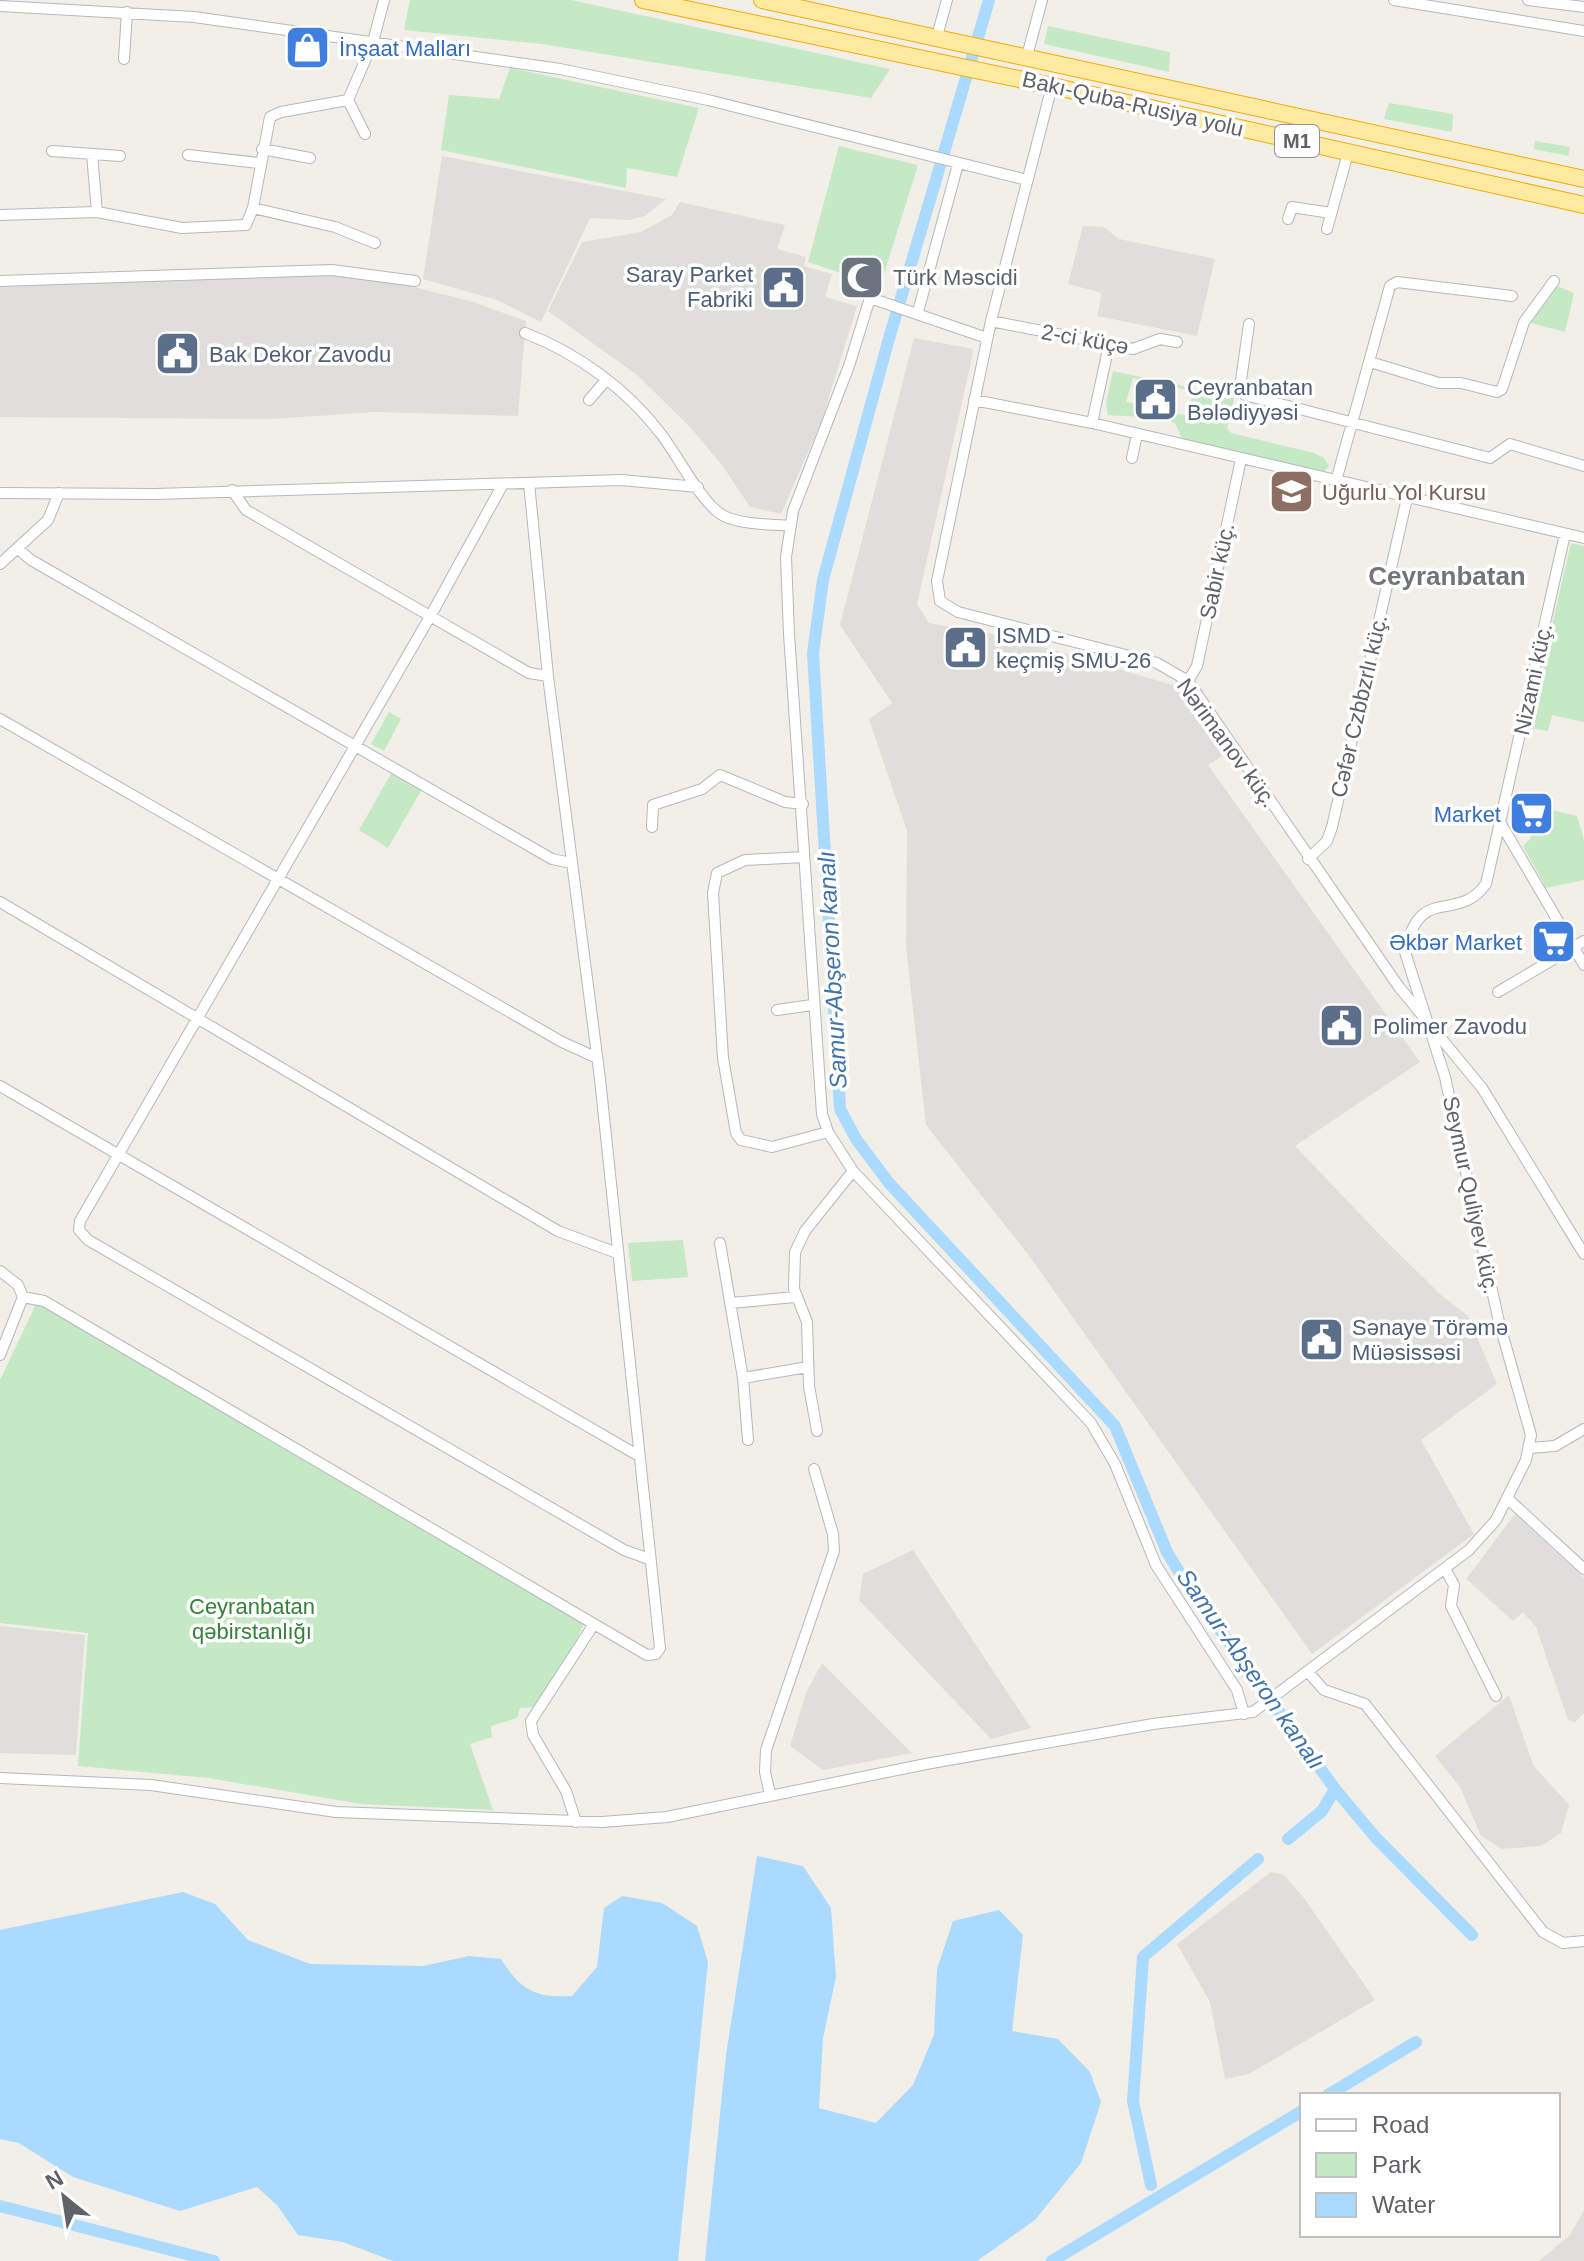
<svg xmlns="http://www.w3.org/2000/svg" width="1584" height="2261" font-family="Arial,sans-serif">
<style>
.industrial{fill:#e0deda}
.green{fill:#c5e8c5}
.water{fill:#aadaff}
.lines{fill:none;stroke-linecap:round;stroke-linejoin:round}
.canal{stroke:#aadaff;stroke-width:12}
.minor-casing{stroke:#b5b8bc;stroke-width:12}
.trunk-casing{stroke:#f9ab00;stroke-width:18}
.minor{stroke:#fff;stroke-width:10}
.trunk{stroke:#feeaa1;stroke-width:16}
.labels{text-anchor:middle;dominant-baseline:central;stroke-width:7;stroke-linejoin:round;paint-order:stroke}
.shield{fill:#fff;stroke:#8f9295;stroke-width:2}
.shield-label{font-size:20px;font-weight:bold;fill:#5f6368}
.shop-label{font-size:22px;fill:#366cbe;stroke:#fff;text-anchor:end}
.street-label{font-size:22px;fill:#5f6368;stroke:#fff}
.service-label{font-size:22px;fill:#4e5e75;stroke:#fff;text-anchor:start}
.worship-label{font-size:22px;fill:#5b616d;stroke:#fff;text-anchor:start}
.education-label{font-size:22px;fill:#785e54;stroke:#fff;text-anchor:start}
.park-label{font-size:22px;fill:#348238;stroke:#fff}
.water-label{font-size:24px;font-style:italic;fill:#4174aa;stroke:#fff}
.quarter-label{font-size:26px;font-weight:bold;fill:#70757a;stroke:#fff}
</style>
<rect width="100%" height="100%" fill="#f1efe8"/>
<path class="industrial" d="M442 156 666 199 645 216 629 220 590 218 541 322 497 300 423 279Z
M680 202 785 225 777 249 806 257 804 266 832 274 825 297 857 306 822 420 781 514 750 507 722 465 690 427 637 375 548 311 582 242 641 232 672 215Z
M1083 226 1104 227 1119 239 1215 259 1197 336 1097 316 1102 293 1068 284Z
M296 275H345L405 285 470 301 526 321 518 416 374 412 270 419 0 417V287Z
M914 338 974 349 917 604 929 623 1009 637 1176 686 1222 756 1208 765 1420 1062 1295 1146 1382 1237 1441 1295 1468 1316 1497 1384 1421 1440 1474 1534 1312 1654 1030 1257 926 1125 906 947 907 831 869 719 892 703 840 625Z
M1515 1514 1584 1578V1713L1575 1722 1568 1720 1536 1627 1523 1612 1513 1621 1466 1579Z
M913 1550 1031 1728 991 1739 859 1600 863 1574Z
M0 1626 85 1635 76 1755 0 1753Z
M822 1663 912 1753 823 1770 790 1746 806 1693Z
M1509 1695 1533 1765 1569 1805 1561 1833 1541 1846 1502 1849 1481 1836 1460 1787 1435 1756Z
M1271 1872 1284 1875 1304 1898 1375 2000 1249 2074 1225 2079 1210 2002 1177 1944Z
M1584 2210V2261H1539L1570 2235Z"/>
<path class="green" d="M410 0H571L890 69 871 98 543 44 404 30Z
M1048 26 1170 52 1169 72 1044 44Z
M510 68 699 108 677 177 627 168 626 188 441 150 449 95 499 99Z
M1389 103 1453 114 1452 132 1384 119Z
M1535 141 1570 147 1568 156 1534 149Z
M839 146 918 165 878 293 843 284 844 274 808 262Z
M1557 286 1574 293 1565 332 1531 323 1546 296Z
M1113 371 1230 396 1234 399 1227 428 1231 433 1314 453 1324 458 1329 466 1325 471H1312L1182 439 1176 425 1160 413 1163 410 1188 416 1193 391 1133 378 1126 402 1147 406 1142 417 1108 415 1106 404Z
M1571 543 1584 546V722L1552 715 1548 731 1528 728Z
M389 712 401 719 384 751 371 744Z
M392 772 422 789 388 848 359 830Z
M1540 807 1577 816 1584 840V880L1546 888 1523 846 1530 839Z
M683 1240 688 1277 632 1281 628 1243Z
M37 1302 584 1623 568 1659 536 1707 520 1708 517 1718 491 1726 492 1737 470 1744 493 1810 361 1804 208 1778 78 1766 88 1633 0 1623V1380Z"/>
<path class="water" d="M757 1856 803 1866 831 1908 836 1977 823 2038 819 2108 876 2123 913 2085 934 2035 937 1969 953 1921 999 1910 1023 1935 1012 2031 1058 2039 1090 2072 1101 2102 1081 2163 1035 2220 977 2261H705L726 2055Z
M183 1892 215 1904 248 1940 310 1964 423 1966 469 1956 501 1959C521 1990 534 1998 572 1996L597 1967 604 1908 622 1896 662 1903 697 1926 708 1962 678 2261H393L343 2242 298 2235 277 2205 257 2187 180 2211 73 2177 19 2143 0 2139V1930Z"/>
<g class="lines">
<path class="canal" d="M989 0 888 342 823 580 813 653 840 1109 856 1139 889 1183 1115 1426 1167 1552 1184 1580 1335 1789 1376 1838 1472 1935
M1288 1839 1322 1811 1335 1789
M1328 2095 1416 2042
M1151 2185 1133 2101 1143 1957 1258 1859
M0 2206 214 2261
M1052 2261 1302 2111"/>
<defs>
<path id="minor" d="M1394 0 1584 31
M1528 0 1584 7
M0 6 194 17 560 69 708 100 1027 180
M937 36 947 0
M1027 56 1042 0
M124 59 127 12
M1052 86 991 321 937 581 940 601 958 612 1157 663 1188 681 1399 987 1482 1088 1584 1254
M348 100 365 134
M262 149 310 158
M52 151 120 156
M92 154 97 212 182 228 246 225 253 208 270 117 281 112 348 100 373 42 384 0
M188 155 259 163
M253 208 335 227 375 243
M0 215 97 212
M1288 219 1292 207 1331 213
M1327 229 1348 153
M0 281 332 270 415 281
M918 312 958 164
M991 321 1133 349 1160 339 1177 342
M1249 324 1240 387 1245 395 1490 458 1510 444 1584 466
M525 333C577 353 627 389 661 434 677 454 702 505 724 516 743 525 771 524 791 526
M987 338 870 298 849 366 793 511 786 557 789 634 822 1114 828 1132 853 1171 1091 1423 1115 1464 1156 1565 1237 1690 1244 1714
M1370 362 1439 383H1461L1497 392 1502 389 1524 322 1554 281
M589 400 606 380
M974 400 1092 423 1584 538
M1092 423 1109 345
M1132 458 1137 434
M1336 481 1390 286 1397 282 1512 296
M529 483 548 676 600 1079 660 1648 656 1654 647 1655 594 1624
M503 484 431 615 80 1221 79 1230 88 1240 624 1550 649 1559
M232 490 246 510 529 673 548 676
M0 493 155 494 621 480 698 487
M18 549 31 560 552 859 571 863
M0 564 48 520 59 493
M1188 681 1197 666 1241 459
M0 719 562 1042 595 1057
M1501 824 1584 965
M652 827 653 805 702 789 720 775 785 802 803 804
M804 857 745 860 717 873 713 893 723 1058 736 1133 741 1140 772 1147 828 1132
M1308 859 1327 841 1332 827 1407 498
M0 902 558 1231 617 1253
M1498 992 1584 941
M777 1010 812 1005
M0 1086 639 1456
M720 1243 743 1378 748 1440
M0 1271 18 1285 23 1297 0 1355
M23 1297 44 1301 594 1624 531 1721 533 1735 566 1791 576 1822
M731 1303 795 1297
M743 1378 808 1367
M817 1431 809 1386 807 1322 794 1289 795 1252 805 1231 853 1171
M1530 1448 1555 1446 1584 1429
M1507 1498 1584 1569
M1445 1569 1454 1585 1451 1606 1496 1696
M1308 1672 1324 1690 1365 1704 1543 1932 1563 1943 1584 1941
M0 1778 151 1785 336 1812 602 1822 667 1817 926 1764 1153 1724 1253 1712 1469 1550 1496 1520 1526 1460 1531 1435 1499 1322 1445 1077 1405 952C1420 882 1456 925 1486 884L1565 534
M770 1794 765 1772 766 1750 834 1551 833 1534 814 1469"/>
<path id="trunk" d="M643 0 1052 86 1584 205
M762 0 1584 179"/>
</defs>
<use href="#minor" class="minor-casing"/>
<use href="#trunk" class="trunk-casing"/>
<use href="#minor" class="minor"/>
<use href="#trunk" class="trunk"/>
</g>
<defs>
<symbol id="shop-square" viewBox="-11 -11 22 22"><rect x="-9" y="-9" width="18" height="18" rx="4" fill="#3f7fe0" stroke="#fff"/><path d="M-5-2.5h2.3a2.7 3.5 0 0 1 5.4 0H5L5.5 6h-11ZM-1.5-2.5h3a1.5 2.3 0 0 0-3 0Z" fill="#fff"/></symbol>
<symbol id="mosque-square" viewBox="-11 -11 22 22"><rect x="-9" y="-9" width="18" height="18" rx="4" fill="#6b7280" stroke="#fff"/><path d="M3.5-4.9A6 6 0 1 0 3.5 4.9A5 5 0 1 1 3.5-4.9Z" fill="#fff"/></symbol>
<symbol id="civic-square" viewBox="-11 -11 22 22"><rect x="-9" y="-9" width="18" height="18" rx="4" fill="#5c6f8a" stroke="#fff"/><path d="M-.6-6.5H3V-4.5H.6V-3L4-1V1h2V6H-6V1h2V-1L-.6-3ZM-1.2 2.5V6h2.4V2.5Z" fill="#fff"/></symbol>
<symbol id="university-square" viewBox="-11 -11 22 22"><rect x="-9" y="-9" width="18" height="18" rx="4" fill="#8d6e63" stroke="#fff"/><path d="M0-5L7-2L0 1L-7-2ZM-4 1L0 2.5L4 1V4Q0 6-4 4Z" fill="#fff"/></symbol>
<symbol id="supermarket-square" viewBox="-11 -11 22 22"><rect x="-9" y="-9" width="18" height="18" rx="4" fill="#3f7fe0" stroke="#fff"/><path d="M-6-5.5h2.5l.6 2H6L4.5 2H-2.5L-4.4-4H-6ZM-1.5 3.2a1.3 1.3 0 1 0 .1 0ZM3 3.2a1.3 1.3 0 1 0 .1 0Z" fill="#fff"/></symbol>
</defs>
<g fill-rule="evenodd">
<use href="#shop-square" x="282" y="22" width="51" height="51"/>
<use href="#mosque-square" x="836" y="252" width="51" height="51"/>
<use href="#civic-square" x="758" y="262" width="51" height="51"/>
<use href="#civic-square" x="152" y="328" width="51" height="51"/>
<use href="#civic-square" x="1130" y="374" width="51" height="51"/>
<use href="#university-square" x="1266" y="466" width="51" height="51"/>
<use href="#civic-square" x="940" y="622" width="51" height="51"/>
<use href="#supermarket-square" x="1506" y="788" width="51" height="51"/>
<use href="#supermarket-square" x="1528" y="916" width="51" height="51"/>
<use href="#civic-square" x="1316" y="1000" width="51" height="51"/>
<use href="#civic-square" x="1296" y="1314" width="51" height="51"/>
</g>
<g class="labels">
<rect class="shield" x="1275" y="125" width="44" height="32" rx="6"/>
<g class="shield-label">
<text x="1297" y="141">M1</text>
</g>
<g class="shop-label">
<text x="339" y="48" text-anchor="start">İnşaat Malları</text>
<text x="1501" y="814">Market</text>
<text x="1522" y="942">Əkbər Market</text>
</g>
<g class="street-label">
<text transform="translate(1133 104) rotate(13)">Bakı-Quba-Rusiya yolu</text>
<text transform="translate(1085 339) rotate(10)">2-ci küçə</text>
<text transform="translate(1217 571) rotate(-78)">Sabir küç.</text>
<text transform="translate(1533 679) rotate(-78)">Nizami küç.</text>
<text transform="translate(1359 706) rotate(-77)">Cəfər Czbbzrlı küç.</text>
<text transform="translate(1227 743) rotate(54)">Nərimanov küç.</text>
<text transform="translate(1471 1195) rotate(78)">Seymur Quliyev küç.</text>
</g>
<g class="service-label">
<text x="753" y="274" text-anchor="end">Saray Parket<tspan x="753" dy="25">Fabriki</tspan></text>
<text x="209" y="354">Bak Dekor Zavodu</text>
<text x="1187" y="387">Ceyranbatan<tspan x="1187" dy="25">Bələdiyyəsi</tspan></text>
<text x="996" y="635">ISMD -<tspan x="996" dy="25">keçmiş SMU-26</tspan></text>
<text x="1373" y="1026">Polimer Zavodu</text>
<text x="1352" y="1327">Sənaye Törəmə<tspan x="1352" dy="25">Müəsissəsi</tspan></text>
</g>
<g class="worship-label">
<text x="893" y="277">Türk Məscidi</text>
</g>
<g class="education-label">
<text x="1322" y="492">Uğurlu Yol Kursu</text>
</g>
<g class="park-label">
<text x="252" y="1606">Ceyranbatan<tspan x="252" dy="25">qəbirstanlığı</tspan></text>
</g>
<g class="water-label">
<text transform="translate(832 970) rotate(-93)">Samur-Abşeron kanalı</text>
<text transform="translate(1251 1669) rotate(55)">Samur-Abşeron kanalı</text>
</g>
<g class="quarter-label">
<text x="1447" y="576">Ceyranbatan</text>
</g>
</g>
<rect x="1300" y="2093" width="260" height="144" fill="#ffffff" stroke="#bfc1c3" stroke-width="2"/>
<rect x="1316" y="2119" width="40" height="12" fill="#ffffff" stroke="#bfc1c3" stroke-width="2"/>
<text x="1372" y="2133" font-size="24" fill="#5f6368">Road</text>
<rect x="1316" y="2153" width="40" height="24" fill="#c5e8c5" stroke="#bfc1c3" stroke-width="2"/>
<text x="1372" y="2173" font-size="24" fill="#5f6368">Park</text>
<rect x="1316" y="2193" width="40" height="24" fill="#aadaff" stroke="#bfc1c3" stroke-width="2"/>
<text x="1372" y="2213" font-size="24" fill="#5f6368">Water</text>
<g transform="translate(64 2197) rotate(330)" stroke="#ffffff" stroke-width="6" paint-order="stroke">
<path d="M0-6L14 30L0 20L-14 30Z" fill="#5f6368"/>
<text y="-12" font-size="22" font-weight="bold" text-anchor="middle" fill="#5f6368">N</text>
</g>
</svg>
